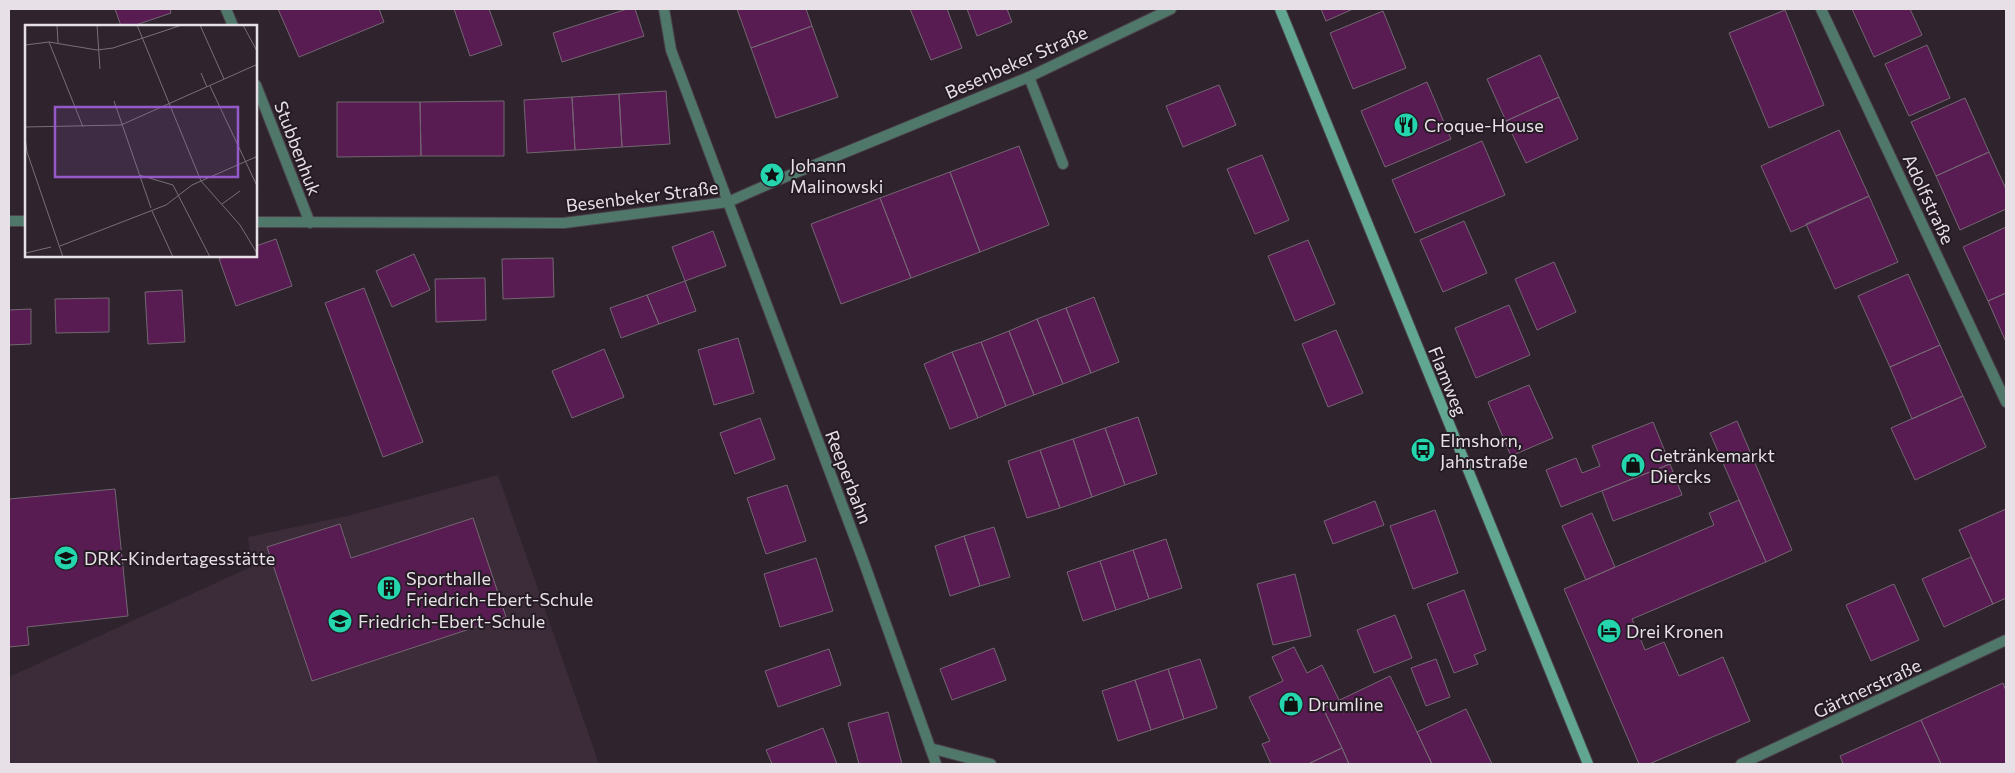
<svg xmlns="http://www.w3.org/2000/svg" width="2015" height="773" font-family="Commissioner,sans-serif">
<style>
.built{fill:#3c2c3a}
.building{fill:#581c53;stroke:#736671}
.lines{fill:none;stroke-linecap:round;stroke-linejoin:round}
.lane-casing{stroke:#4c424b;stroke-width:12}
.street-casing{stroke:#4c424b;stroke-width:12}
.secondary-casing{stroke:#4c424b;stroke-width:12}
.lane{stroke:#4f786b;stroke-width:10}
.street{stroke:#4f786b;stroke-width:10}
.secondary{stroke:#61a691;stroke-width:10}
.labels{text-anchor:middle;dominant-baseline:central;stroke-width:4;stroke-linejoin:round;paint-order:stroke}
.street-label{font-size:18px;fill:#e7e0e6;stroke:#251b24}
.poi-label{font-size:18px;fill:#e7e0e6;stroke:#251b24;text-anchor:start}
.inset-road{fill:none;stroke:#796f77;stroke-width:1}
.view{fill:#9659c9;fill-opacity:0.15;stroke:#9659c9;stroke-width:2.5}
.inset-edge{fill:none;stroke:#e7e0e6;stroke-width:2.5}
</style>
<rect width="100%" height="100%" fill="#2f242d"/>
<path class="built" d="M498 475 599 764H9V677L251 567 248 537 347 516Z"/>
<path class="building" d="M115 9H170L171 13 133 26H121Z
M278 9H379L384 22 299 57Z
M454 9H489L502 45 470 56Z
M627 9H635L644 36 562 62 553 33Z
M737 9H806L812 26 751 48Z
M910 9H947L962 48 931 60Z
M967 9H1007L1012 22 977 36Z
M1321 9H1353L1326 21Z
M1852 9H1910L1922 35 1874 57Z
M1785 10 1824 105 1769 128 1729 33Z
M1383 11 1406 68 1353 89 1330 33Z
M812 26 838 97 776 118 751 48Z
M1927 45 1950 98 1909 116 1885 64Z
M1540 55 1559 97 1506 121 1487 79Z
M1427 82 1451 139 1385 167 1361 111Z
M1219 85 1236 125 1183 147 1166 106Z
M666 91 670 144 622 147 619 94Z
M619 94 622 147 575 150 572 97Z
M572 97 575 150 527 153 524 100Z
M1559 97 1578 139 1526 163 1506 121Z
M1965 98 1989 152 1936 176 1911 122Z
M504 101V156H421L420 102Z
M337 102H420L421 156 337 157Z
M1839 130 1869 196 1791 232 1761 166Z
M1482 141 1505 195 1415 233 1392 180Z
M1019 146 1049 225 980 252 950 172Z
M1989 152 2006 189V209L1960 230 1936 176Z
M1262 155 1289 220 1255 234 1227 169Z
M950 172 980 252 911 278 880 198Z
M1869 196 1898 262 1835 289 1806 224Z
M880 198 911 278 841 304 811 224Z
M1464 221 1487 273 1443 292 1420 240Z
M2006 227V293L1988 301 1963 247Z
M713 231 726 266 685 281 672 247Z
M276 239 292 286 236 306 219 259 226 256H256V246Z
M1308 240 1335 304 1295 321 1268 256Z
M414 254 430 290 392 307 376 271Z
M553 258 554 297 503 299 502 259Z
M1554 262 1576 312 1537 330 1515 279Z
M1908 274 1940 345 1890 367 1858 296Z
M485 278 486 320 436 322 435 279Z
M685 281 696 311 659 324 647 295Z
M364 288 423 442 383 457 325 303Z
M182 290 185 342 148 344 145 292Z
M2006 293V342L1988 301Z
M647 295 659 324 621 338 610 308Z
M1094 297 1119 362 1091 373 1066 308Z
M109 298V332L56 333 55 299Z
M1509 305 1530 355 1476 378 1455 328Z
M1066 308 1091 373 1063 384 1037 319Z
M31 309V344L9 345V310Z
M1037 319 1063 384 1034 395 1009 331Z
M1336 330 1363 393 1328 407 1302 344Z
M1009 331 1034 395 1006 406 981 342Z
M738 338 754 393 714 405 698 350Z
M981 342 1006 406 978 418 952 352Z
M1940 345 1963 396 1912 419 1890 367Z
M604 349 624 397 572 418 552 371Z
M952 352 978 418 950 429 924 364Z
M1529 385 1553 438 1511 456 1488 402Z
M1963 396 1986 447 1915 480 1891 428Z
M1138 417 1157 474 1125 485 1105 428Z
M760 418 775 459 735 474 720 433Z
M1737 421 1792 550 1766 562 1710 433Z
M1653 422 1670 464 1561 507 1546 470 1576 458 1582 473 1600 466 1592 446Z
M1105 428 1125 485 1092 497 1073 439Z
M1073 439 1092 497 1060 508 1040 450Z
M1040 450 1060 508 1027 518 1008 461Z
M1670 464 1682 495 1613 521 1602 491Z
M787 485 806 541 766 554 747 498Z
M115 489 128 616 27 627 29 645 9 647V499Z
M1739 500 1766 562 1632 619 1645 650 1664 642 1679 676 1723 657 1750 721 1649 764H1639L1564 589 1714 525 1709 513Z
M1375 501 1384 525 1333 544 1324 521Z
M2006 509V598L1993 604 1959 530Z
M1435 510 1458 573 1413 589 1390 526Z
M1592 513 1615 567 1586 580 1562 526Z
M473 518 506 617 312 681 267 547 340 524 351 558Z
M994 527 1010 577 980 586 964 536Z
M964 536 980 586 950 596 935 546Z
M1166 539 1182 588 1149 599 1133 550Z
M1133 550 1149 599 1116 610 1100 561Z
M1971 557 1993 604 1944 627 1922 579Z
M816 558 833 611 780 627 764 574Z
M1100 561 1116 610 1083 621 1067 572Z
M1295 574 1311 636 1273 645 1257 584Z
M1894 584 1919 640 1871 661 1846 605Z
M1464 590 1486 650 1474 655 1478 664 1454 673 1427 604Z
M1395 615 1412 658 1374 673 1357 630Z
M1294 647 1307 673 1322 665 1339 700 1323 708 1342 748 1308 764H1271L1262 744 1270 741 1249 697 1283 681 1272 657Z
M994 648 1006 680 952 700 940 669Z
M829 649 841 685 778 707 765 671Z
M1200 659 1217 708 1184 719 1168 669Z
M1436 659 1450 697 1426 706 1411 668Z
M1168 669 1184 719 1151 730 1135 680Z
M1390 676 1417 732 1432 764H1349L1342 748 1323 708Z
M1135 680 1151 730 1118 741 1102 691Z
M2003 683 2006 691V764H1941L1921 720Z
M1466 709 1492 764H1432L1417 732Z
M888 712 902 764H859L848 723Z
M1921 720 1941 764H1843L1840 756Z
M823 728 837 764H772L766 750Z
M1342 748 1349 764H1308Z"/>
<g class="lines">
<defs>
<path id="lane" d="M664 9 671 50 728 202
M1029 77 1063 164"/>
<path id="street" d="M226 9 233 26
M1821 9 2006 402
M256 85 310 223
M728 202 863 560 936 764
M9 221H26
M256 222 564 223 728 202 778 180 1029 77 1171 9
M930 748 991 764
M1741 764 2006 640"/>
<path id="secondary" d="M1280 9 1588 764"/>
</defs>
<use href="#lane" class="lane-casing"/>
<use href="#street" class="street-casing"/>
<use href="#secondary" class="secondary-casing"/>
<use href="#lane" class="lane"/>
<use href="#street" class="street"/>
<use href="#secondary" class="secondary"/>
</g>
<defs>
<symbol id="restaurant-disc" viewBox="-11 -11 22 22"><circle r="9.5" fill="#25d5ae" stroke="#251b24"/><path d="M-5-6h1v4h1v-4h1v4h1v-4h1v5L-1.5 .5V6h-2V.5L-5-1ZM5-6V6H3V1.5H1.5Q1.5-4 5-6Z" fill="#111"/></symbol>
<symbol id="sight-disc" viewBox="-11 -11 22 22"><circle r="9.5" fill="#25d5ae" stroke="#251b24"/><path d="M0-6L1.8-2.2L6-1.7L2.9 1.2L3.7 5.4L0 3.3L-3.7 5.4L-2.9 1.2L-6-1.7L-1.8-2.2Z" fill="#111"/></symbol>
<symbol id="bus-disc" viewBox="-11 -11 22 22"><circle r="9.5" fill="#25d5ae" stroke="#251b24"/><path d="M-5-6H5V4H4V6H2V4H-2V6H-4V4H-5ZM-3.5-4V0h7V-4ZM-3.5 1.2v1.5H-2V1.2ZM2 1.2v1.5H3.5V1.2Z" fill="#111"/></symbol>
<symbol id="shop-disc" viewBox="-11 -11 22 22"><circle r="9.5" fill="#25d5ae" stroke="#251b24"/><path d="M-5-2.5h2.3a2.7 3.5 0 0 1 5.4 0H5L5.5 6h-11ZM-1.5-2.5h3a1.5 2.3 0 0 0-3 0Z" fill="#111"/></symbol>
<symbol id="school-disc" viewBox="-11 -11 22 22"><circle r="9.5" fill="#25d5ae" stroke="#251b24"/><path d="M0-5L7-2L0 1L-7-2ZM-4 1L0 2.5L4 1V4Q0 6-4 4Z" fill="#111"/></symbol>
<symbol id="building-disc" viewBox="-11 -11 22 22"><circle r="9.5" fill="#25d5ae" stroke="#251b24"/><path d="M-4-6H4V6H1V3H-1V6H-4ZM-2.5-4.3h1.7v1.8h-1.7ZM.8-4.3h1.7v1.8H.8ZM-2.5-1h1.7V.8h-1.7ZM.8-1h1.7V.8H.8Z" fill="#111"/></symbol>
<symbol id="hotel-disc" viewBox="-11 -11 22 22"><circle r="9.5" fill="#25d5ae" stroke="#251b24"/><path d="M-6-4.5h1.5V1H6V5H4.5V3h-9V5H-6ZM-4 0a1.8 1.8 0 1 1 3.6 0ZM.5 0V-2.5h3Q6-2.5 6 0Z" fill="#111"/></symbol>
</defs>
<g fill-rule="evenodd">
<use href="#restaurant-disc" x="1392" y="111" width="28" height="28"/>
<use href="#sight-disc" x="758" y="161" width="28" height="28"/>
<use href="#bus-disc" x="1409" y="436" width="28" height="28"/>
<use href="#shop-disc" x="1619" y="451" width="28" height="28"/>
<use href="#school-disc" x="52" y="544" width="28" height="28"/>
<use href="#building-disc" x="375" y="574" width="28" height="28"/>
<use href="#school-disc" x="326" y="607" width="28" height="28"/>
<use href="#hotel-disc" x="1595" y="617" width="28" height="28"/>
<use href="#shop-disc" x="1277" y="690" width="28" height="28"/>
</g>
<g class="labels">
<g class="street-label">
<text transform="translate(1016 62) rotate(-24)">Besenbeker Straße</text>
<text transform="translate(298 148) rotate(69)">Stubbenhuk</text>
<text transform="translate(642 196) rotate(-7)">Besenbeker Straße</text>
<text transform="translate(1929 199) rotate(65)">Adolfstraße</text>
<text transform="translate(1448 381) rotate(68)">Flamweg</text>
<text transform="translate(849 477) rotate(69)">Reeperbahn</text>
<text transform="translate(1867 688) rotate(-25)">Gärtnerstraße</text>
</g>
<g class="poi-label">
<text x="1424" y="125">Croque-House</text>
<text x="790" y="165">Johann<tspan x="790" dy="21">Malinowski</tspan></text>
<text x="1440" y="440">Elmshorn,<tspan x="1440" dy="21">Jahnstraße</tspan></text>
<text x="1650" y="455">Getränkemarkt<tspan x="1650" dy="21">Diercks</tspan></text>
<text x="84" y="558">DRK-Kindertagesstätte</text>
<text x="406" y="578">Sporthalle<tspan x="406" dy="21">Friedrich-Ebert-Schule</tspan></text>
<text x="358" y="621">Friedrich-Ebert-Schule</text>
<text x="1626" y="631">Drei Kronen</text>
<text x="1308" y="704">Drumline</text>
</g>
</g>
<g transform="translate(25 25)">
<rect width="232" height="232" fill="#2f242d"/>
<path class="inset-road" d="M32 0 33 18M72 0 75 44M112 0 176 156 215 200 233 230M175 0 199 54M218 0 233 28M24 17 58 102M0 20 24 17 72 25 88 23 157 0M176 48 182 62M185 61 233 163M89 76 126 183M0 102 96 100 233 39M0 112 2 127 38 232M114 150 148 160 185 232M197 179 215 166M127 186 148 232M35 221 141 180 167 160 233 131M1 228 26 222"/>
<path class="view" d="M30 82H213V152H30Z"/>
<rect width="232" height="232" class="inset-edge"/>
</g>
<rect width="2015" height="773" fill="none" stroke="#e7e0e6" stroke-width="20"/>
</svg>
